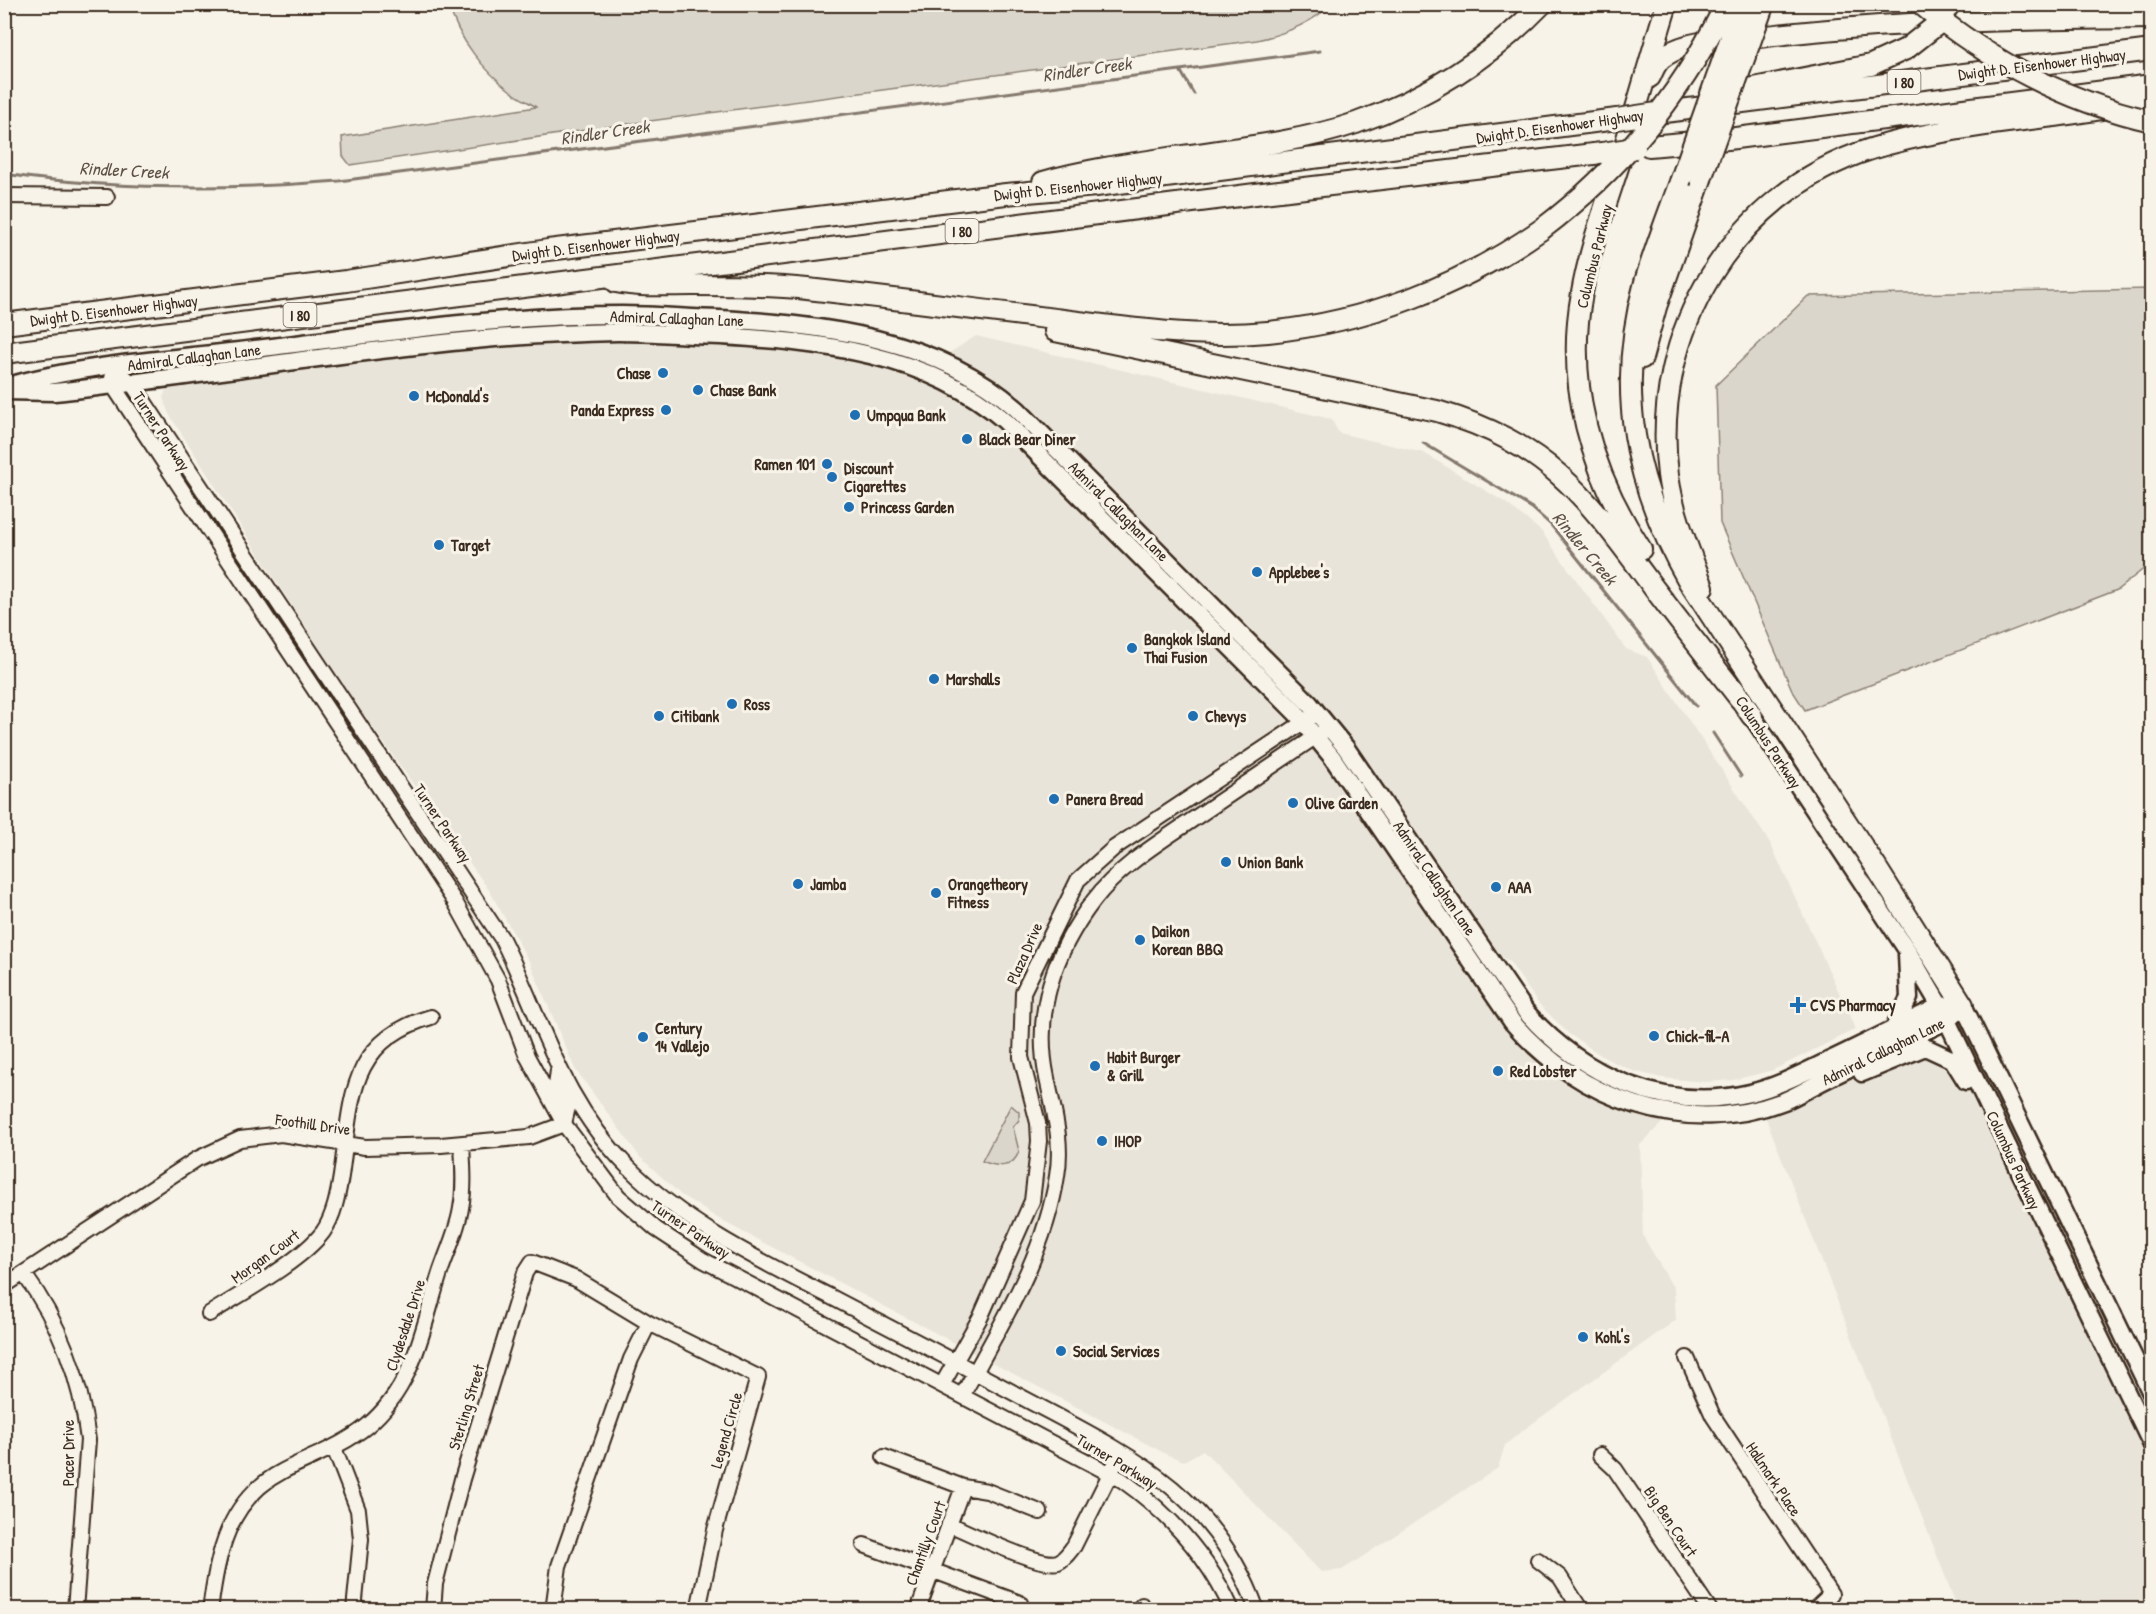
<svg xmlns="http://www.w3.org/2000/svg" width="2156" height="1614" font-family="'Patrick Hand',sans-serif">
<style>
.built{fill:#e9e4d9}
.green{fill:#dbd6cb;stroke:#8b8074;stroke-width:1.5}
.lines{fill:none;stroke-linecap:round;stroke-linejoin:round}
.stream{stroke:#84786c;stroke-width:3}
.minor-casing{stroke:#3b2a1e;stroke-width:18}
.major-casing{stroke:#3b2a1e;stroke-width:21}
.highway-casing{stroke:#3b2a1e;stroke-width:24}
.minor{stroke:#f7f3e8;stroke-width:14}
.major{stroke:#f7f3e8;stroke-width:16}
.highway{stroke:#f7f3e8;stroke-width:20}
.highway-bridge-casing{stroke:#3b2a1e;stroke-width:24;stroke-linecap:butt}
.highway-bridge{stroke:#f7f3e8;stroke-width:20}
.poi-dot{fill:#1f6fb2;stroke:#f7f3e8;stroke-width:2}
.labels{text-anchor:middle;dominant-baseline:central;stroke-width:6;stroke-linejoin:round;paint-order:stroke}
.shield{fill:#f7f3e8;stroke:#73665b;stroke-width:1.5}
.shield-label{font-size:15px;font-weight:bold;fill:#3b2a1e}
.street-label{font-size:16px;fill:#3b2a1e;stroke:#f7f3e8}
.poi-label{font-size:16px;font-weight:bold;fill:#3b2a1e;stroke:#f7f3e8;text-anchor:start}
.water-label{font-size:18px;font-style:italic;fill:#5f5145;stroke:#f7f3e8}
</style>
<rect width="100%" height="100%" fill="#f7f3e8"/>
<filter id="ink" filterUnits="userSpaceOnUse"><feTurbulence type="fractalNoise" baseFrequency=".0167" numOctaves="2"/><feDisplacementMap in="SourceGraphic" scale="12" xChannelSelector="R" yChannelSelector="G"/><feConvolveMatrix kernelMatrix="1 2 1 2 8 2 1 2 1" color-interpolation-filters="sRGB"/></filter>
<g filter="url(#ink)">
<path class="built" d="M976 336 1331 419 1339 433 1424 453 1506 503 1541 531 1626 649 1647 657 1770 843 1856 1029 1773 1070 1734 1080 1705 1082 1662 1078 1633 1071 1605 1058 1569 1034 1538 1003 1509 961 1486 948 1326 717 1007 397 943 357Z
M598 339 757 345 840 356 921 376 988 414 1136 560 1317 752 1497 1015 1530 1054 1557 1077 1586 1095 1620 1109 1665 1120 1640 1145 1643 1236 1674 1289 1676 1320 1522 1431 1505 1445 1498 1468 1342 1570 1321 1572 1203 1450 1184 1461 1168 1455 724 1222 681 1195 640 1157 575 1069 530 963 489 890 343 686 169 414 163 398 166 389 179 382 364 359 515 343Z
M1925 1047 1968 1085 2020 1172 2151 1445V1609H1958L1762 1108 1869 1071Z"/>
<path class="green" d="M449 5V4L1331 5C1310 24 1285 34 1257 40L620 125 350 165 343 156 342 137 536 107C529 102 519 98 512 92 484 71 458 39 449 5Z
M2151 289V563L2117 590 1805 710 1792 690 1720 523 1716 385 1808 296Z
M1011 1105 1019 1112V1120L1013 1127 1019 1151C1013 1170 997 1167 982 1161Z"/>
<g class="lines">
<path class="stream" d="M1180 70 1320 51
M4 174C115 190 228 190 339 181L1180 70 1194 94
M1423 443 1532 508 1551 525 1696 706
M1713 733 1741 776"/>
<defs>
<path id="minor" d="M4 196 107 197
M112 367 131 382 502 939C543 1021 560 1099 628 1167 686 1225 759 1260 831 1297 896 1331 962 1365 1027 1400 1128 1454 1215 1493 1257 1610
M112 378V384L455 902 498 980 527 1056 564 1124 618 1196 656 1229 703 1260 1122 1480C1170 1514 1208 1556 1232 1610
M24 1274C60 1323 81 1380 88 1440L75 1610
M4 1286 197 1159 240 1139 281 1134 365 1147 441 1145 529 1137 564 1124 568 1107 556 1086 558 1070
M209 1314C242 1293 300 1262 323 1232 334 1216 338 1195 341 1176 352 1102 347 1041 431 1017
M1687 1358 1713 1416 1831 1594 1814 1610
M942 1385 981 1316 1032 1201 1039 1141 1038 1123 1021 1057 1023 992 1078 880 1114 848 1310 718
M962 1396C1000 1326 1045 1256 1057 1176 1063 1142 1054 1112 1047 1078 1033 1013 1054 952 1094 900 1120 866 1157 844 1192 820 1236 790 1280 761 1324 731
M334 1448 358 1510 361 1539 354 1610
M1600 1455 1615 1469 1710 1610
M884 1457 963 1487 987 1491 1040 1512
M949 1524C970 1533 1040 1568 1058 1562 1065 1559 1069 1552 1074 1546L1121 1452
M864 1545 1020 1603
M1538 1560 1560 1577 1581 1610
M1142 1605 1147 1610
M210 1610C218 1553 227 1500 283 1471 312 1456 341 1447 367 1426 415 1386 422 1329 440 1273 447 1252 458 1229 461 1208 465 1187 463 1165 462 1144
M433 1610 435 1584 462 1479 525 1273 532 1262 576 1279 649 1323 758 1377 715 1530 698 1610
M553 1610 559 1566 631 1359 649 1323
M918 1610 963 1487"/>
<path id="major" d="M8 386C84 364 176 359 255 349 376 334 499 315 622 315 654 315 687 318 720 319 824 325 936 337 1017 409L1310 704 1346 748 1526 1012C1582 1076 1664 1113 1750 1093 1776 1087 1801 1074 1826 1062 1864 1044 1902 1025 1940 1006L1963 1005
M4 391 54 392C242 372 429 335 618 332 652 332 687 335 721 336 820 342 928 353 1005 421L1296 713 1332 757 1513 1023C1579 1100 1685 1138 1784 1101 1799 1095 1814 1085 1829 1078 1868 1059 1908 1039 1948 1020L1963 1005
M1752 716 1907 950 1940 1006 2152 1445
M1963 1005 2152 1395
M1893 1030 1909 998 1907 954
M1862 1073 1925 1047 1953 1060 1966 1081"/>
<path id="highway" d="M1650 77C1654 68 1657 60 1666 55 1691 39 1731 40 1759 37 1890 21 2020 19 2152 18
M1723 94 1871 65 1906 49
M1657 113 2152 50
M1649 146 1728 139 2152 85
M1043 182C1089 169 1135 163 1182 156 1239 148 1300 142 1356 123 1425 99 1491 57 1542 4
M1680 182C1668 215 1655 248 1645 282 1615 389 1634 486 1689 582L1876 867 1963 1005
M616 282C641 287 667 285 692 285 730 285 769 285 807 289 892 298 978 310 1063 320 1131 329 1200 338 1268 332 1367 322 1461 286 1542 229
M4 324 346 281 548 250 1006 194 1096 186 1617 119
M1055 331 1437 411C1550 444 1586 497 1653 587 1682 625 1711 662 1740 699
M4 353 1271 192 1602 153
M1642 358 1656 307 1701 179
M1641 549C1591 473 1565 384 1582 293 1590 247 1607 202 1621 158 1637 107 1651 55 1667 4
M1703 587C1689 550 1673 514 1668 475 1650 333 1733 193 1871 149 1961 121 2059 121 2152 99
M1733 688 1752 716"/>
</defs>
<use href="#minor" class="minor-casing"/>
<use href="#major" class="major-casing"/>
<use href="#highway" class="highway-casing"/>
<use href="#minor" class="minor"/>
<use href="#major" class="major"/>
<use href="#highway" class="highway"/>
<defs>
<path id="highway-bridge" d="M1921 4C1988 60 2067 102 2152 121
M1906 49 1934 27 1950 4
M1617 119 1657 113
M1602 153 1635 148
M1701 179 1763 6
M1680 182 1741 9
M1542 229C1620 170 1678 99 1722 12"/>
</defs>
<use href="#highway-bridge" class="highway-bridge-casing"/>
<use href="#highway-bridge" class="highway-bridge"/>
</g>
</g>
<g class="poi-dot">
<circle cx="663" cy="373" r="6"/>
<circle cx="698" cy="390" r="6"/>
<circle cx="414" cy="396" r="6"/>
<circle cx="666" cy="410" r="6"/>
<circle cx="855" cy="415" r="6"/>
<circle cx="967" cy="439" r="6"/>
<circle cx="827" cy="464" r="6"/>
<circle cx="832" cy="477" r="6"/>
<circle cx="849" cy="507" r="6"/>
<circle cx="439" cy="545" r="6"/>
<circle cx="1257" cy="572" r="6"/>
<circle cx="1132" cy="648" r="6"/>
<circle cx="934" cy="679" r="6"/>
<circle cx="732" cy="704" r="6"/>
<circle cx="659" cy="716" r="6"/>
<circle cx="1193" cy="716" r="6"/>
<circle cx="1054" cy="799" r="6"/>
<circle cx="1293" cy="803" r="6"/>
<circle cx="1226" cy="862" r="6"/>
<circle cx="798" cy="884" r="6"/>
<circle cx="1496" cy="887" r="6"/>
<circle cx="936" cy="893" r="6"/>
<circle cx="1140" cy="940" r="6"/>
<path d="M1795 996h6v6h6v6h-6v6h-6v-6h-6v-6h6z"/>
<circle cx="1654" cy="1036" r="6"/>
<circle cx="643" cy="1037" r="6"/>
<circle cx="1095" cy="1066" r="6"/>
<circle cx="1498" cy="1071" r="6"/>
<circle cx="1102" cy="1141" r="6"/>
<circle cx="1583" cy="1337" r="6"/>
<circle cx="1061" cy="1351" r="6"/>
</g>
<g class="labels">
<g class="shield">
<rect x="1887.5" y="70" width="33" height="24" rx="4.5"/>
<rect x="945.5" y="219" width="33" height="24" rx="4.5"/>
<rect x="283.5" y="303" width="33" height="24" rx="4.5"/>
</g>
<g class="shield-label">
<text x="1904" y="82">I 80</text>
<text x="962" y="231">I 80</text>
<text x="300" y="315">I 80</text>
</g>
<g class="street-label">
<text transform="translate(2042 64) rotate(-7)">Dwight D. Eisenhower Highway</text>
<text transform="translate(1560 126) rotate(-8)">Dwight D. Eisenhower Highway</text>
<text transform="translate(1078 186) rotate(-6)">Dwight D. Eisenhower Highway</text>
<text transform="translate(596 245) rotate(-7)">Dwight D. Eisenhower Highway</text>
<text transform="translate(1594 256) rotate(-76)">Columbus Parkway</text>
<text transform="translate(114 310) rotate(-7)">Dwight D. Eisenhower Highway</text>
<text transform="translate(677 318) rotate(2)">Admiral Callaghan Lane</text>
<text transform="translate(194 357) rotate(-7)">Admiral Callaghan Lane</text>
<text transform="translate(162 431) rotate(57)">Turner Parkway</text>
<text transform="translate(1119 511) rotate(45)">Admiral Callaghan Lane</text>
<text transform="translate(1769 742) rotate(57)">Columbus Parkway</text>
<text transform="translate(443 823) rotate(56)">Turner Parkway</text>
<text transform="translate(1435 878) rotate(56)">Admiral Callaghan Lane</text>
<text transform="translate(1024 953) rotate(-66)">Plaza Drive</text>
<text transform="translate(1883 1051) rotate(-26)">Admiral Callaghan Lane</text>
<text transform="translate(313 1124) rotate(8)">Foothill Drive</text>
<text transform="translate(2014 1160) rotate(65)">Columbus Parkway</text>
<text transform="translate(691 1229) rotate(34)">Turner Parkway</text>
<text transform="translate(265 1256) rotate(-36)">Morgan Court</text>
<text transform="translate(405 1325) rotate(-72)">Clydesdale Drive</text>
<text transform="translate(466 1407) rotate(-73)">Sterling Street</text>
<text transform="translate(726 1430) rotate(-74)">Legend Circle</text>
<text transform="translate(68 1453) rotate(-90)">Pacer Drive</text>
<text transform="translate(1117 1461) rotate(31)">Turner Parkway</text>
<text transform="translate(1774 1479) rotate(56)">Hallmark Place</text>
<text transform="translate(1671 1521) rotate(56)">Big Ben Court</text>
<text transform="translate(925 1543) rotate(-70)">Chantilly Court</text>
</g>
<g class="poi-label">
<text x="651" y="373" text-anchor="end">Chase</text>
<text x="710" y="390">Chase Bank</text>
<text x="426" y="396">McDonald's</text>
<text x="654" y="410" text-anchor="end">Panda Express</text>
<text x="867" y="415">Umpqua Bank</text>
<text x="979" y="439">Black Bear Diner</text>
<text x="815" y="464" text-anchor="end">Ramen 101</text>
<text x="844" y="468">Discount<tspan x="844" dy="18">Cigarettes</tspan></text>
<text x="861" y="507">Princess Garden</text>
<text x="451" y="545">Target</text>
<text x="1269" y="572">Applebee's</text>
<text x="1144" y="639">Bangkok Island<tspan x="1144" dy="18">Thai Fusion</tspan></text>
<text x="946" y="679">Marshalls</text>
<text x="744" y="704">Ross</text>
<text x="671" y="716">Citibank</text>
<text x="1205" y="716">Chevys</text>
<text x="1066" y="799">Panera Bread</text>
<text x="1305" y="803">Olive Garden</text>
<text x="1238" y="862">Union Bank</text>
<text x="810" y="884">Jamba</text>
<text x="948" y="884">Orangetheory<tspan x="948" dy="18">Fitness</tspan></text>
<text x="1508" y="887">AAA</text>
<text x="1152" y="931">Daikon<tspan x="1152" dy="18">Korean BBQ</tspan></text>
<text x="1810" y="1005">CVS Pharmacy</text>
<text x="655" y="1028">Century<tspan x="655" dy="18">14 Vallejo</tspan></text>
<text x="1666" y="1036">Chick-fil-A</text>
<text x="1107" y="1057">Habit Burger<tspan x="1107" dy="18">&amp; Grill</tspan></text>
<text x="1510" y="1071">Red Lobster</text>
<text x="1114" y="1141">IHOP</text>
<text x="1595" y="1337">Kohl's</text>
<text x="1073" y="1351">Social Services</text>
</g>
<g class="water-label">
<text transform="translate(1087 69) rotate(-8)">Rindler Creek</text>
<text transform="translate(605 132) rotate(-8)">Rindler Creek</text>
<text transform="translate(124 170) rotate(3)">Rindler Creek</text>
<text transform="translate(1585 548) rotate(50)">Rindler Creek</text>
</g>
</g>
<rect width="2156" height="1614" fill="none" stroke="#f7f3e8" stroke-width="24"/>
<rect x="12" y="12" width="2132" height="1590" fill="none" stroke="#3b2a1e" stroke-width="2" filter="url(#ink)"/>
</svg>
